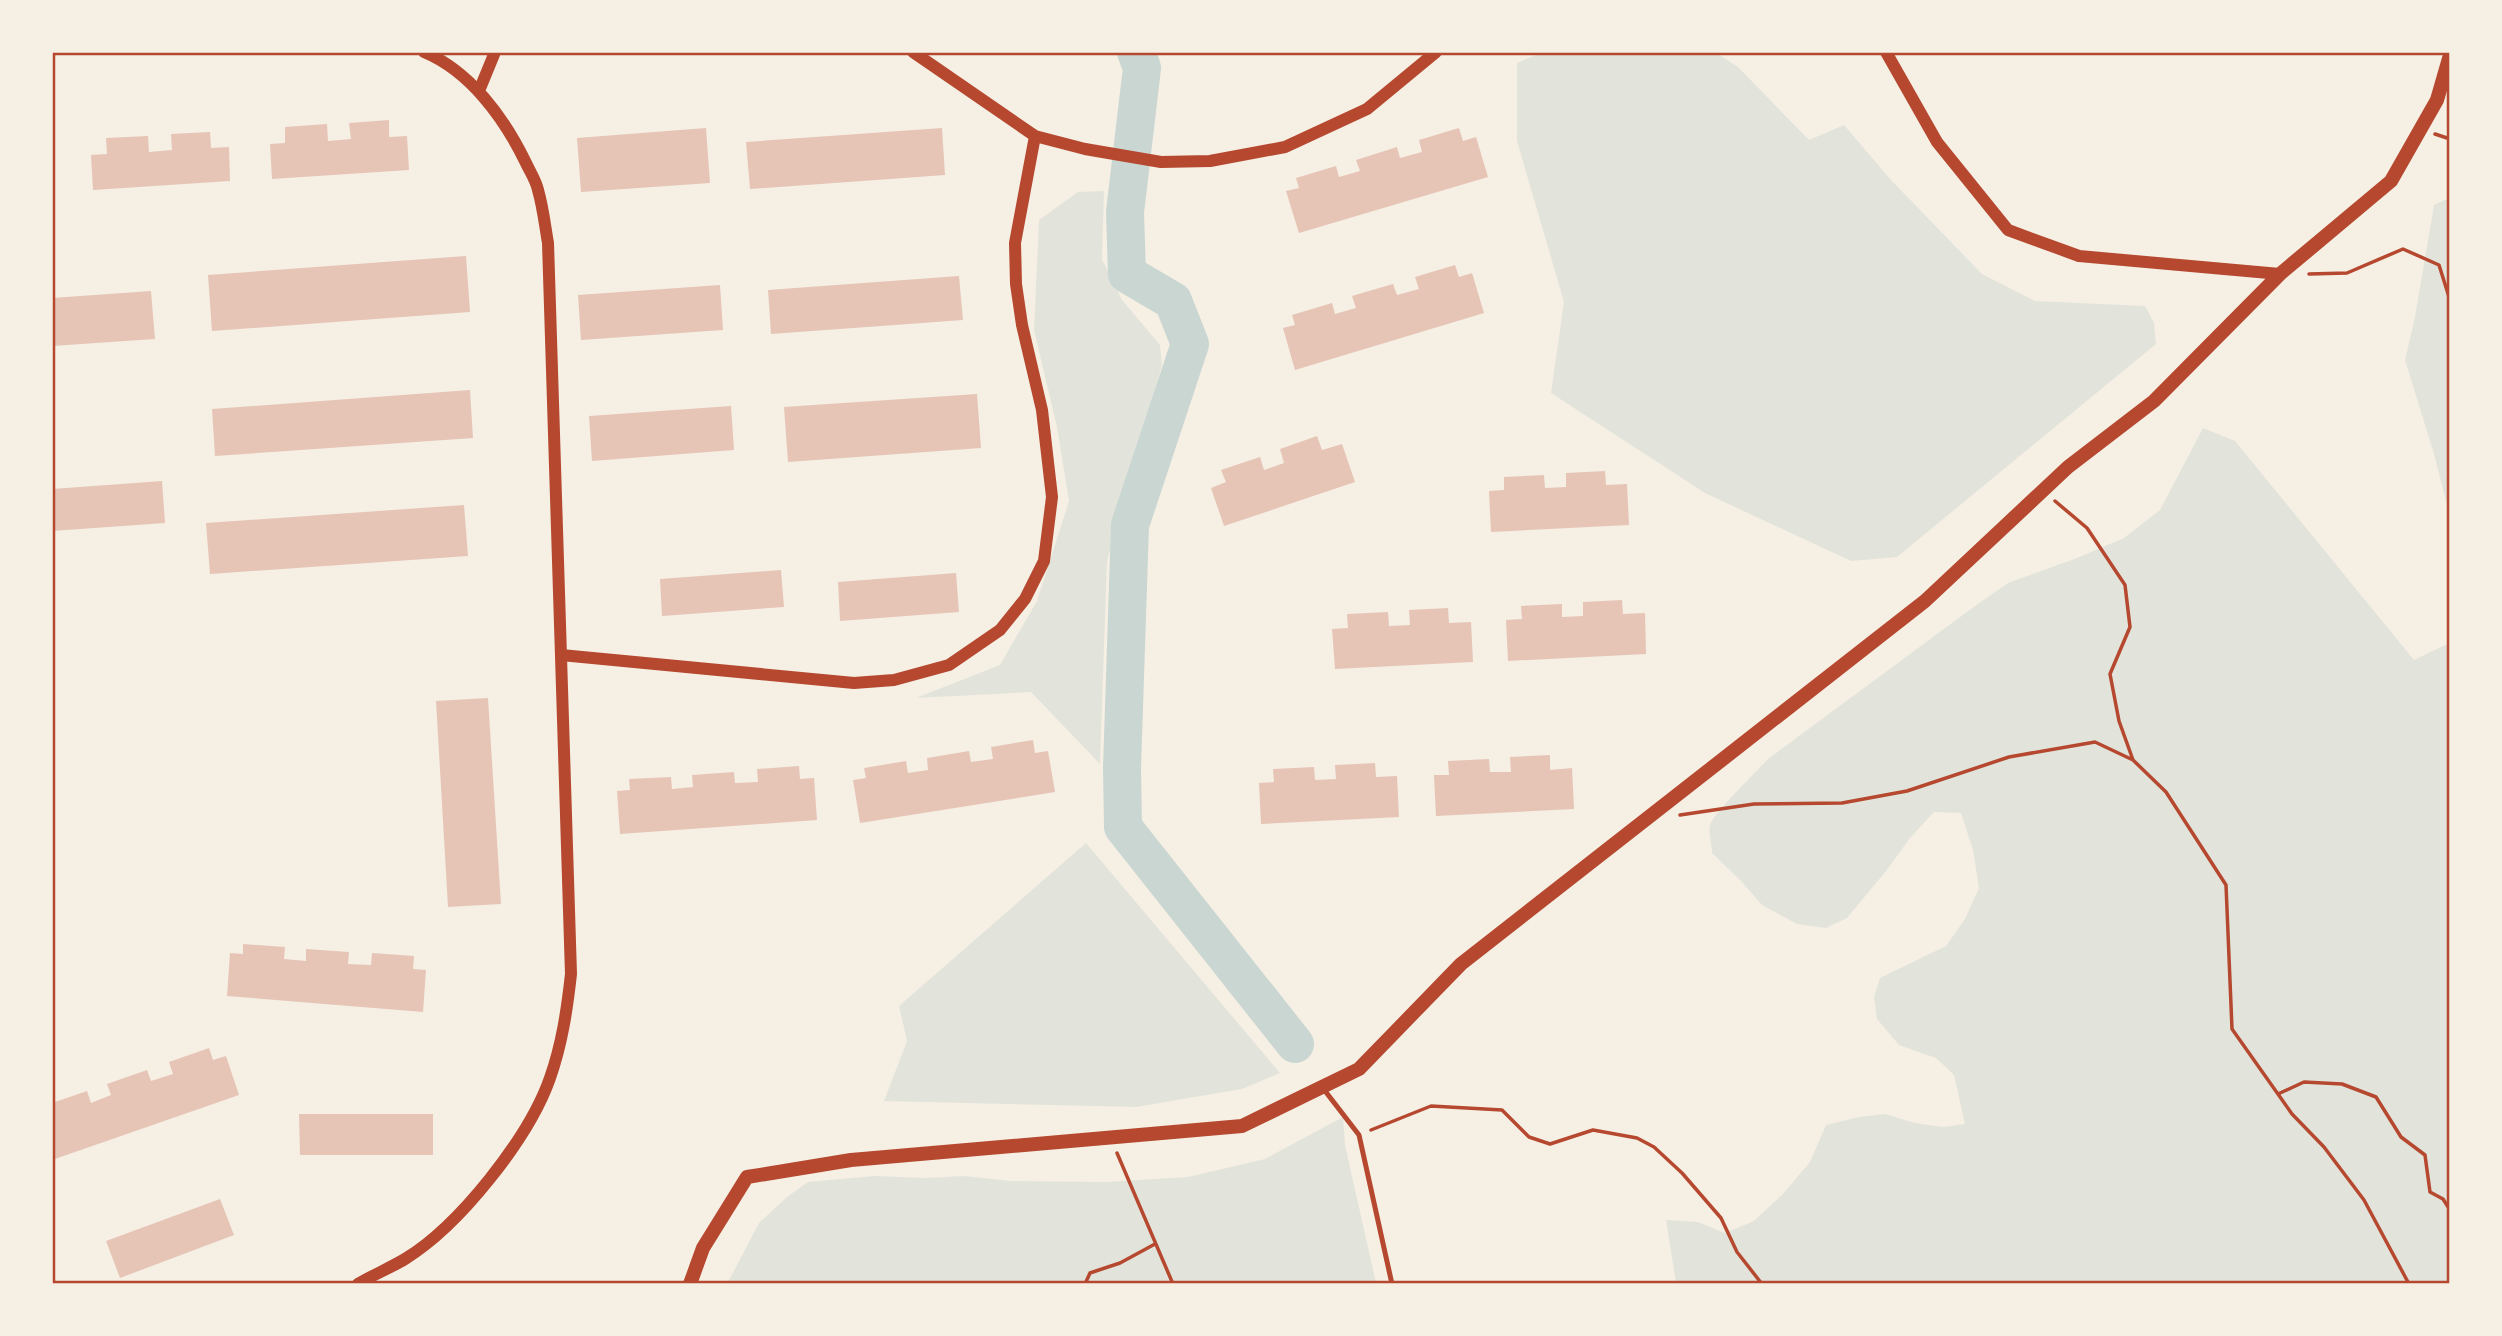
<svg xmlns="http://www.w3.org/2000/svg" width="2502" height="1336" font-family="Cabin,sans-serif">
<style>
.green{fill:#e2e4dc}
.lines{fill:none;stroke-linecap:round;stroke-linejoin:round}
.river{stroke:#c9d6d2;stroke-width:38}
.building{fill:#e6c5b7}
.path{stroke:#b5482f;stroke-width:3.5}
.service{stroke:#b5482f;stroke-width:5}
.tertiary{stroke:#b5482f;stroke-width:12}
.secondary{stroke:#b5482f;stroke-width:14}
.neatline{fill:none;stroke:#b5482f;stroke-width:2.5}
</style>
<rect width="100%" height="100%" fill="#f6efe4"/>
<path class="green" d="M1541 53H1716L1738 67 1809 140 1844 125 1891 180 1982 274 2035 301 2145 306 2154 323 2156 344 1897 557 1851 561 1705 493 1551 393 1564 302 1517 141V63Z
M1104 191 1102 259 1122 300 1160 345 1162 365 1107 561 1100 764 1031 692 916 698 1000 665 1037 601 1069 501 1057 427 1034 330 1039 220 1078 192Z
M2449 198V513L2434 454 2405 360 2415 317 2434 205Z
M2203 428 2235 441 2414 660 2449 643V1283H1676L1666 1220 1698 1222 1725 1233 1754 1221 1782 1195 1810 1162 1826 1125 1859 1117 1885 1114 1915 1123 1943 1127 1965 1124 1954 1075 1936 1058 1899 1045 1877 1019 1874 997 1880 978 1946 946 1965 919 1979 888 1973 850 1961 813 1934 812 1910 838 1886 871 1847 918 1826 928 1797 924 1762 905 1741 881 1712 853C1712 845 1708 833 1710 825 1712 815 1757 771 1768 759L1975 606 2008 583 2077 558 2124 538 2160 510Z
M1086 843 1280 1073 1242 1089 1136 1107 884 1101 907 1041 899 1006Z
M1343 1117 1345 1145 1376 1283 727 1284 759 1223 787 1197 808 1182 875 1176 926 1178 964 1176 1011 1181 1106 1182 1188 1177 1265 1159Z"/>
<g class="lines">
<path class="river" d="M1136 52 1142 68 1125 212 1127 274 1173 301 1190 344 1130 525 1122 768 1123 827 1295 1044"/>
</g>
<path class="building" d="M389 120V137L407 136 409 170 272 179 270 144 285 143V127L327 124 328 141 351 139 349 123Z
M706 128 710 183 581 192 577 138Z
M942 128 945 175 750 189 746 142Z
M1459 128 1463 141 1476 137 1488 177 1299 233 1286 191 1299 188 1296 178 1336 166 1339 177 1360 171 1356 160 1397 147 1400 158 1422 152 1419 140Z
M210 132 211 148 229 147 230 181 93 190 91 155 107 154 106 138 148 136 149 152 172 150 171 134Z
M466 256 470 312 212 331 208 275Z
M1455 265 1459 277 1472 273 1484 313 1295 370 1283 328 1295 325 1292 315 1332 303 1335 314 1356 308 1352 296 1393 284 1397 295 1419 289 1415 277Z
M959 276 963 320 771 334 768 290Z
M720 285 723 330 581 340 578 295Z
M151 291 155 339 52 346V298Z
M470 390 473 438 215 456 212 409Z
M977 394 981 448 788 462 784 407Z
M731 406 734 450 592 461 589 416Z
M1317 436 1322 450 1342 444 1355 482 1224 526 1211 488 1226 482 1221 470 1260 457 1264 470 1284 463 1280 449Z
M1605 471 1606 485 1627 484 1629 525 1491 532 1489 491 1504 490V477L1544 475 1545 488 1566 487V473Z
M162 481 165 523 52 531V489Z
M464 505 468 556 210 574 206 523Z
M781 570 784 607 662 616 660 579Z
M956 573 959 612 840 621 838 582Z
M1622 600 1623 614 1645 613 1646 654 1508 661 1506 620 1522 619 1521 606 1562 604V617L1583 616V602Z
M1448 608 1449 623 1471 622 1473 662 1335 669 1332 629 1348 628 1347 614 1388 612 1389 626 1410 625 1409 610Z
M488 698 501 904 448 907 436 701Z
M1033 740 1035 753 1048 751 1055 792 860 823 853 780 866 778 864 768 906 761 908 773 928 770 927 758 969 751 971 762 993 759 991 747Z
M1550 755V770L1572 768 1574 809 1436 816 1434 775H1449L1448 761 1489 759 1490 772H1511L1510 757Z
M1375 763 1376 777 1397 776 1399 817 1261 824 1259 783 1274 782 1273 769 1314 767 1315 780 1336 779 1335 765Z
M799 766 800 779 814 778 817 820 620 834 617 791 630 790 629 779 671 777 672 789 693 787 692 775 734 772 735 783 758 782 757 769Z
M243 944 285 947 284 959 306 961V949L349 952 348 964 371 965 372 953 414 956 413 969 426 970 423 1012 227 996 230 953 243 954Z
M209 1048 213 1060 226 1056 239 1095 52 1160V1103L87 1091 91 1103 111 1095 107 1084 147 1070 151 1081 173 1074 169 1062Z
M299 1114H433V1155H300Z
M220 1199 234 1235 120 1278 106 1241Z"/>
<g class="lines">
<path class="path" d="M2435 134 2450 139
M2309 274 2347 273 2403 249 2439 265 2450 300
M2055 501 2087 528 2125 585 2130 627 2110 674 2119 721 2133 760
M1680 815 1754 804 1842 803 1907 791 2009 757 2095 742 2133 760 2166 792 2226 885 2232 1029 2292 1114 2324 1147 2364 1200 2409 1284
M2278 1094 2304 1082 2342 1084 2376 1097 2401 1137 2425 1155 2430 1192 2443 1199 2450 1210
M1371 1130 1431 1106 1502 1110 1529 1137 1550 1144 1593 1130 1637 1138 1654 1147 1682 1173 1721 1218 1737 1252 1762 1284
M1117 1153 1173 1284
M1085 1284 1090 1273 1120 1263 1155 1244"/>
<path class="service" d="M1322 1087 1359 1135 1392 1284"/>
<path class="tertiary" d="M913 52 1035 136 1085 149 1161 162 1210 161 1285 147 1367 109 1436 52
M1886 52 1937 142 2008 230 2079 256 2280 274
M479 91 495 52
M561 655 854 683 894 680 949 665 1000 630 1025 599 1044 561 1052 497 1042 410 1022 325 1016 284 1015 243 1035 136
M358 1284C373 1275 390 1268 405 1259 459 1226 529 1138 550 1078 562 1044 567 1010 571 974L548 243C545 226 543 207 538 190 536 180 529 170 525 161 504 118 470 71 424 52"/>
<path class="secondary" d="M690 1284 703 1248 747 1177 851 1160 1242 1126 1359 1069 1461 964 1925 601 2068 467 2154 401 2280 274 2391 181 2437 100 2450 55"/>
</g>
<rect width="2502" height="1336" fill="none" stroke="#f6efe4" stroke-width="108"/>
<rect x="54" y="54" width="2394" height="1228" class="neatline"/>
</svg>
